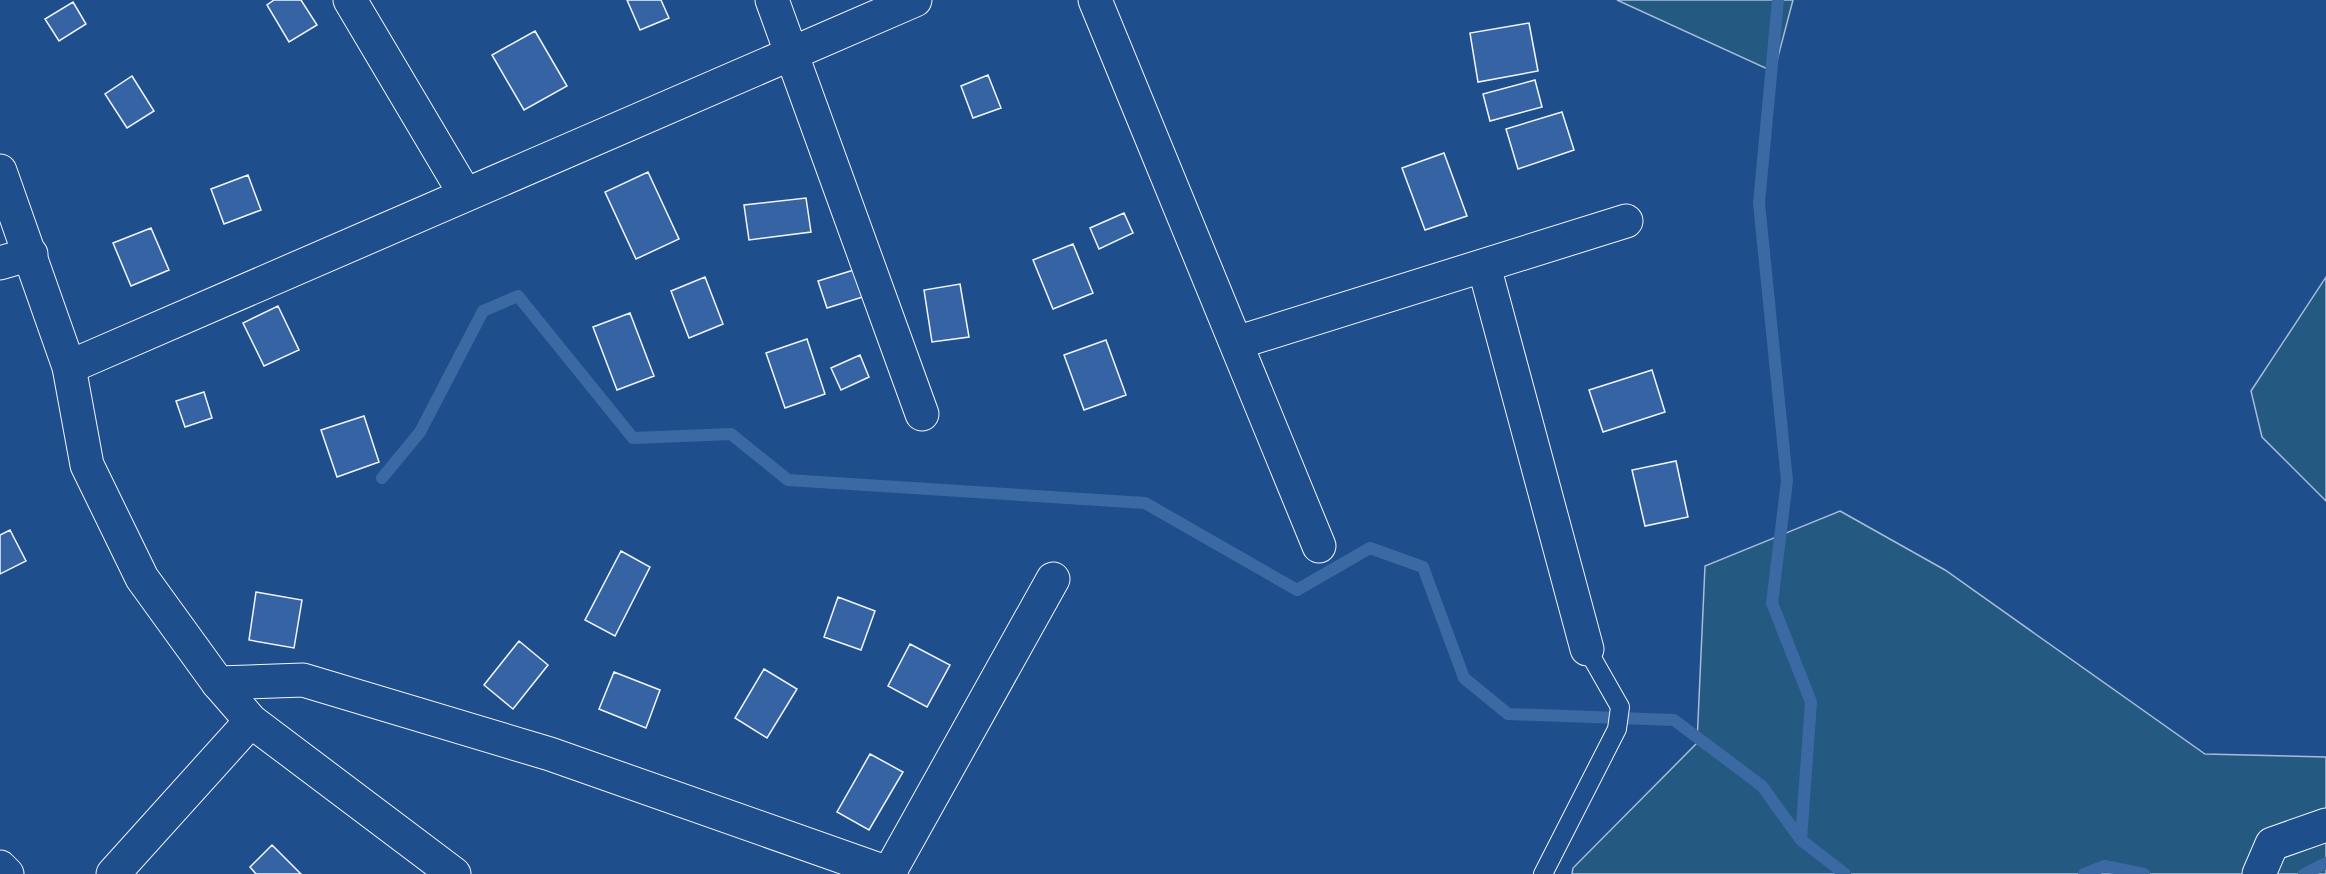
<svg xmlns="http://www.w3.org/2000/svg" width="2326" height="874" font-family="'Fira Sans',sans-serif">
<style>
.green{fill:#245a82;stroke:#a8bbd7;stroke-width:1.5}
.lines{fill:none;stroke-linecap:round;stroke-linejoin:round}
.stream{stroke:#3b69a3;stroke-width:12}
.building{fill:#3563a3;stroke:#f2f6ff;stroke-width:1.5}
.lane-casing{stroke:#f2f6ff;stroke-width:20}
.street-casing{stroke:#f2f6ff;stroke-width:35}
.secondary-casing{stroke:#f2f6ff;stroke-width:35}
.lane{stroke:#1f4e8c;stroke-width:18}
.street{stroke:#1f4e8c;stroke-width:33}
.secondary{stroke:#1f4e8c;stroke-width:33}
</style>
<rect width="100%" height="100%" fill="#1f4e8c"/>
<path class="green" d="M1617 0H1793L1774 72Z
M2326 277V501L2262 437 2251 391Z
M1840 511 1945 570 2205 754 2326 757V874H1572L1573 868 1697 743 1705 566Z"/>
<g class="lines">
<path class="stream" d="M1778 0 1759 203 1787 481 1772 603 1811 702 1801 840
M382 478 420 432 483 311 518 296 633 438 731 434 788 480 1145 503 1297 590 1370 548 1423 567 1464 678 1508 714 1674 720 1762 786 1801 840 1845 874
M2084 874 2104 866 2144 874
M2304 874 2326 863"/>
</g>
<path class="building" d="M274 0H301L317 25 289 42 267 5Z
M627 0H661L669 18 640 30Z
M73 2 86 24 59 41 45 19Z
M1529 23 1538 71 1478 82 1470 33Z
M535 31 567 86 524 110 492 55Z
M988 75 1001 108 973 118 961 86Z
M132 76 154 111 127 128 105 94Z
M1535 80 1542 107 1490 121 1483 94Z
M1562 112 1574 150 1518 169 1506 129Z
M1444 153 1467 216 1425 230 1402 168Z
M648 172 679 239 636 259 605 192Z
M248 175 261 210 224 224 211 189Z
M806 198 811 232 749 240 744 205Z
M1124 213 1133 233 1099 249 1090 228Z
M151 228 169 270 131 286 113 243Z
M1073 244 1093 293 1053 309 1033 260Z
M857 269 866 296 827 308 818 281Z
M705 277 723 324 689 338 671 291Z
M960 284 969 337 932 342 924 290Z
M278 306 299 350 264 366 243 323Z
M630 313 654 376 617 390 593 327Z
M807 339 825 394 785 408 766 353Z
M1106 340 1126 395 1084 410 1064 355Z
M860 355 869 377 841 390 831 368Z
M1652 370 1665 412 1603 432 1589 390Z
M204 392 212 418 185 427 176 401Z
M364 416 379 462 337 477 321 430Z
M1676 461 1688 517 1645 526 1632 470Z
M10 530 26 561 0 574V535Z
M621 551 650 567 615 636 585 620Z
M256 592 302 600 294 648 249 640Z
M838 597 875 611 861 650 824 637Z
M519 641 548 665 513 709 484 685Z
M910 644 950 665 927 707 888 686Z
M764 669 797 689 767 738 735 718Z
M614 672 660 690 646 728 599 709Z
M870 754 903 772 869 830 837 812Z
M272 845 301 874H256L250 867Z"/>
<g class="lines">
<defs>
<path id="lane" d="M1543 874 1617 729 1620 707 1587 649"/>
<path id="street" d="M350 0 465 194
M772 0 922 414
M1095 0 1319 546
M0 263 31 254
M1484 266 1587 649
M1236 343 1626 221
M69 367 915 0
M218 683 251 721 454 874
M0 867 7 874
M889 873 1053 579
M113 874 251 721
M2259 874 2272 844 2326 825"/>
<path id="secondary" d="M0 171 69 367 87 465 142 578 218 683 303 680 550 754 891 874"/>
</defs>
<use href="#lane" class="lane-casing"/>
<use href="#street" class="street-casing"/>
<use href="#secondary" class="secondary-casing"/>
<use href="#lane" class="lane"/>
<use href="#street" class="street"/>
<use href="#secondary" class="secondary"/>
</g>
</svg>
